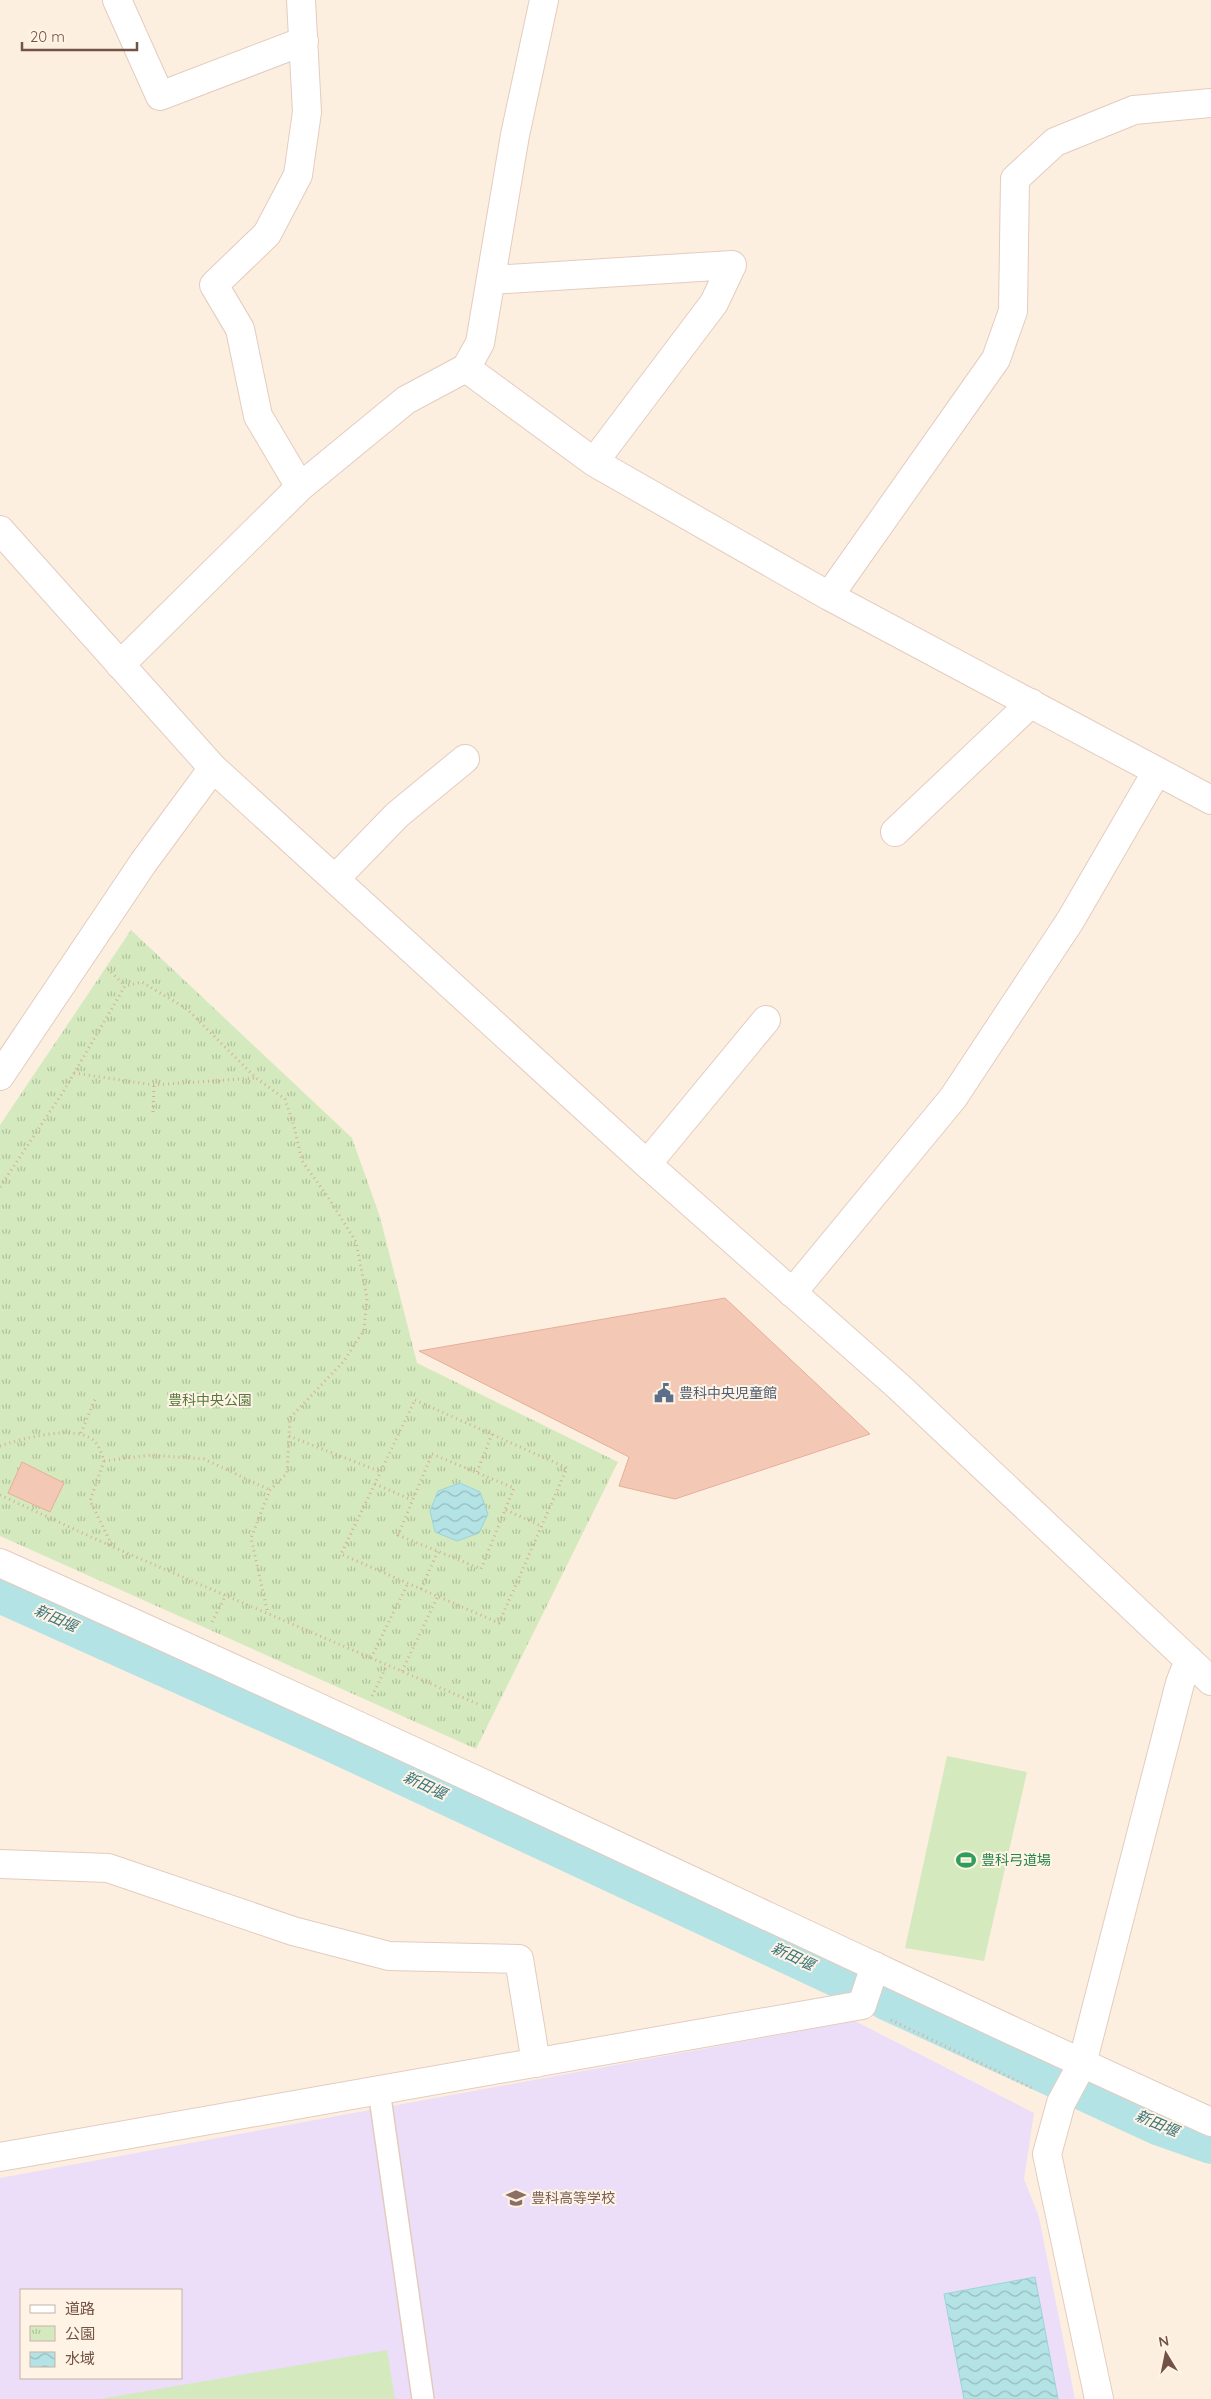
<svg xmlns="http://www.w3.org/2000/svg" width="1211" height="2399" font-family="Quicksand,'Noto Sans JP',sans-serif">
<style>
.education{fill:#ecddf9;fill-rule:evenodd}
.park{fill:url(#park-tufts)}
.pitch{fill:#d4eabe}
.water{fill:url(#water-waves);stroke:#9ad4d9}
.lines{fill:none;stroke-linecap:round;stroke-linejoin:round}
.canal{stroke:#b4e3e6;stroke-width:40}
.building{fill:#f3c9b6;stroke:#e6ae96}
.lane-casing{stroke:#e3ccbf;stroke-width:24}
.street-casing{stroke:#e3ccbf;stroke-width:30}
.path{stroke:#d7ad9a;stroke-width:3;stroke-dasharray:1 4;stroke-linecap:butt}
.lane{stroke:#fff;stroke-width:21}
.street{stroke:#fff;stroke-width:28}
.labels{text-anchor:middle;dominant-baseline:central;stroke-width:4;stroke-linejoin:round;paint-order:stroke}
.service-label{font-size:14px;fill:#4e5e75;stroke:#fff3e6;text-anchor:start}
.park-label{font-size:14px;fill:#557a3e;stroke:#fff3e6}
.leisure-label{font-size:14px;fill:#27864d;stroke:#fff3e6;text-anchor:start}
.education-label{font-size:14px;fill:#785e54;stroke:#fff3e6;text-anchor:start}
.water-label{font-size:15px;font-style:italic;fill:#3a767b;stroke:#fff3e6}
</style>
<defs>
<pattern id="park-tufts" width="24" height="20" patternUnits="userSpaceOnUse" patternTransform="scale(1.25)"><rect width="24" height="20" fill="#d4eabe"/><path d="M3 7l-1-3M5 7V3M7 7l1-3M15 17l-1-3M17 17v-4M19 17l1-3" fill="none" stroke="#b1c09c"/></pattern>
<pattern id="water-waves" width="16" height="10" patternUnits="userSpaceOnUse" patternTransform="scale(1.25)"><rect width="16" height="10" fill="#b4e3e6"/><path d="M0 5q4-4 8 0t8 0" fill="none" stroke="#97bbbc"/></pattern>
</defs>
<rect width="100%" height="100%" fill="#fdefe0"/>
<path class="education" d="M855 2021 1034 2113 1024 2179 1039 2217 1075 2399H0V2178ZM21 2290H181V2378H21Z"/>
<path class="park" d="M131 930 352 1138 380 1217 417 1363 618 1462 476 1749 0 1536V1125Z"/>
<path class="pitch" d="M947 1756 1027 1772 984 1961 905 1948Z
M387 2350 395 2399H100Z"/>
<path class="water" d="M460 1483 480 1492 488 1514 479 1533 457 1541 435 1532 430 1511 438 1491Z
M1035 2277 1058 2399H964L944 2294Z"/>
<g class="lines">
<path class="canal" d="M0 1593 330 1741 848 1982
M886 2000 1160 2126 1211 2144"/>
</g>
<path class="building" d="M725 1298 870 1434 675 1499 619 1486 629 1457 419 1351Z
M22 1462 64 1483 50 1512 8 1493Z"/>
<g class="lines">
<defs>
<path id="lane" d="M379 2090 423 2399"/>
<path id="street" d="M117 0 160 96 304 41
M491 280 732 265 714 303 594 462
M466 368 480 343 515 135 544 0
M300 487 258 416 240 329 214 285 267 234 298 175 307 112 301 0
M0 530 213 768 647 1164 898 1386 1211 1681
M829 596 996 359 1013 311 1015 179 1055 142 1134 110 1211 103
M120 665 300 487 406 400 466 368 594 462 829 596 1211 800
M895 832 1031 703
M335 879 397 815 465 759
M0 1076 143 863 213 768
M647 1164 766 1020
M792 1293 953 1098 1070 921 1157 771
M0 1563C257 1678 512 1796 767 1916 915 1985 1062 2055 1211 2122
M0 1864 108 1868 293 1931 389 1956 519 1959 536 2063
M0 2157 862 2005 875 1966
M1099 2399 1047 2154 1061 2103 1082 2064 1180 1683 1189 1660"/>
</defs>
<use href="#lane" class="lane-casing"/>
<use href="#street" class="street-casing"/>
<path class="path" d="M111 972 125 986
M74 1073 154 1085 255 1078
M153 1112 154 1085
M0 1187 63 1092 125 986 142 982 187 1009 256 1078 285 1099 294 1126 302 1161 328 1197 356 1242 367 1298 364 1330 344 1361 290 1418 287 1473 270 1490 251 1538 268 1614
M415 1400 567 1468 499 1623 341 1554Z
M81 1433 95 1399
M289 1436 381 1472
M0 1446C21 1439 80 1422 96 1443 100 1448 102 1455 104 1461L90 1501 113 1547
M432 1454 514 1488 481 1569 398 1535Z
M104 1461 151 1455 204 1459 270 1490
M477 1472 492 1434
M375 1484 412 1500
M0 1495 113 1547 478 1704
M506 1510 541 1526
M421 1589 438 1551
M212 1622 226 1595
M371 1658 408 1583
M402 1671 438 1596
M372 1696 387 1665
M891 2020 1032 2088"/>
<use href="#lane" class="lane"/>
<use href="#street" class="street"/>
</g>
<defs>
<symbol id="civic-bare" viewBox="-9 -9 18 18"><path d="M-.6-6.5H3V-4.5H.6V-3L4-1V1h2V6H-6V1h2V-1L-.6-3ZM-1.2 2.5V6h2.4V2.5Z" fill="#5c6f8a" stroke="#fff3e6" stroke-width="2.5" paint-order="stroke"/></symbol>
<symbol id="stadium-bare" viewBox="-9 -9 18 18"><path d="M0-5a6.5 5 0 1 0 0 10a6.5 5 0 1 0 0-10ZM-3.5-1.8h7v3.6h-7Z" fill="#2e9e5b" stroke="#fff3e6" stroke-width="2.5" paint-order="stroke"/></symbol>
<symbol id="school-bare" viewBox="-9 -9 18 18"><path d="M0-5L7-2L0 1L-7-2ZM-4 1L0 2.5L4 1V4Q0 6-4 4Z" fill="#8d6e63" stroke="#fff3e6" stroke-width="2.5" paint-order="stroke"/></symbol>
</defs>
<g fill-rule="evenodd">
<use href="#civic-bare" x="650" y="1379" width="28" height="28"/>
<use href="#stadium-bare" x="952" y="1846" width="28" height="28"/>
<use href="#school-bare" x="502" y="2184" width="28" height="28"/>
</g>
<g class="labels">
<g class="service-label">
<text x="679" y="1393">豊科中央児童館</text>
</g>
<g class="park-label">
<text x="210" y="1400">豊科中央公園</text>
</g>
<g class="leisure-label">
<text x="981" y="1860">豊科弓道場</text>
</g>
<g class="education-label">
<text x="531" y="2198">豊科高等学校</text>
</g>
<g class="water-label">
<text transform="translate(56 1618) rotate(24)">新田堰</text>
<text transform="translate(425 1785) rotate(25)">新田堰</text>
<text transform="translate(793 1956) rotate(25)">新田堰</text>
<text transform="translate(1157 2123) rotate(23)">新田堰</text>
</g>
</g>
<rect x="20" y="2289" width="162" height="90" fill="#fff3e6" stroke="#c7b3a6"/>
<rect x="30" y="2305" width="25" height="8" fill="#ffffff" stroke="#c7b3a6"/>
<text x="65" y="2314" font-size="15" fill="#745347">道路</text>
<rect x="30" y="2326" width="25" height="15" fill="url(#park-tufts)" stroke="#c7b3a6"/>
<text x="65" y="2339" font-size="15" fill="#745347">公園</text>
<rect x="30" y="2352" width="25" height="15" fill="url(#water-waves)" stroke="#c7b3a6"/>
<text x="65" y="2364" font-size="15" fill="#745347">水域</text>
<g transform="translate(1166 2354) rotate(350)" stroke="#fff3e6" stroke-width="4" paint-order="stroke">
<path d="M0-4L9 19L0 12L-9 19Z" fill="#745347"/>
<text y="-8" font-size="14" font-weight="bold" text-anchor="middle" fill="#745347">N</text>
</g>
<path d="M22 42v8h115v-8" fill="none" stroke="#745347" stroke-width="2.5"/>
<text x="30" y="42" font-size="15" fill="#745347" stroke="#fff3e6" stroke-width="4" paint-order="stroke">20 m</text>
</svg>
